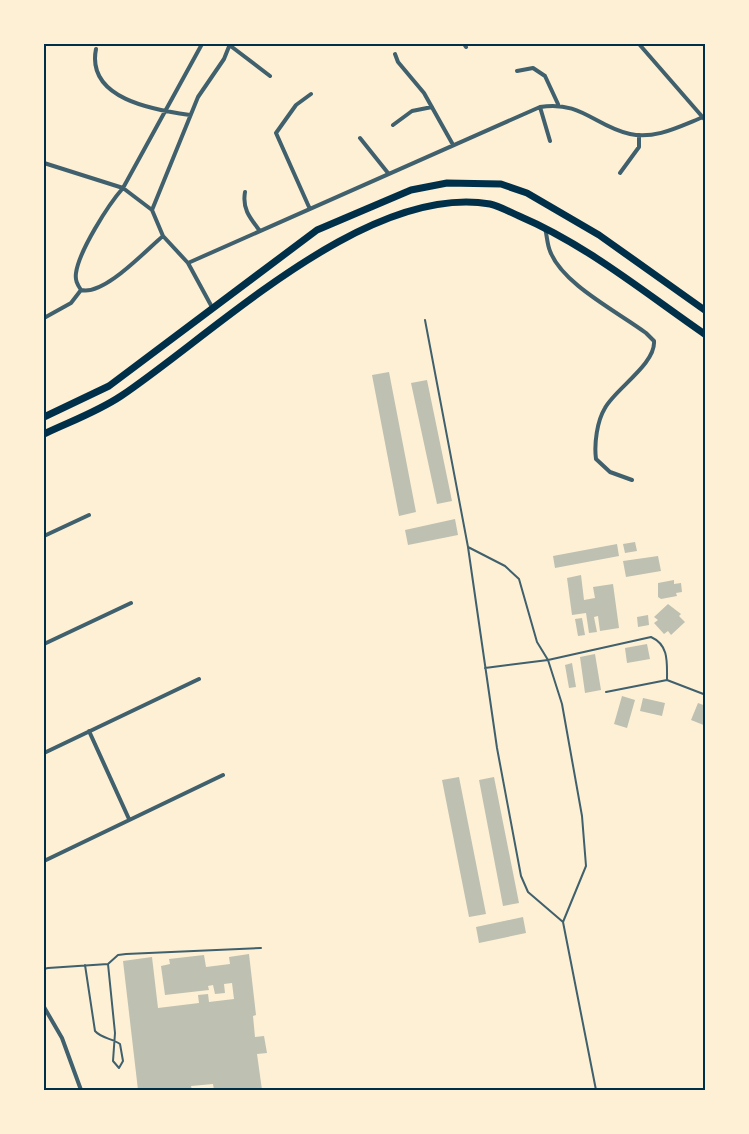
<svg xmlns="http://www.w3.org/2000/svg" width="749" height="1134" font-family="Inter,sans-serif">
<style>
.building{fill:#bec0b2}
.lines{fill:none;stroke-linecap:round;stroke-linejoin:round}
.service{stroke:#3f606c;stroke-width:2}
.minor{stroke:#3f606c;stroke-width:4}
.primary{stroke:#003049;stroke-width:7}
.neatline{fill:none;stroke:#003049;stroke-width:2}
</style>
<rect width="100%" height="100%" fill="#fdf0d5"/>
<path class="building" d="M389 372 416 512 399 516 372 375Z
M427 380 452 501 437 504 411 383Z
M455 519 458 535 408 545 405 530Z
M635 542 637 551 625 553 623 544Z
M617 544 619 556 555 568 553 556Z
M658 556 661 571 626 577 623 561Z
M581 575 584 600 595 598 593 587 613 584 619 628 600 631 598 616 594 617 597 632 589 633 586 613 572 615 567 578Z
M674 580V584L681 583 682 592 676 593 677 596 661 599 658 597V583Z
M668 604 681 614 679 616 685 622 671 635 668 631 664 634 654 623 658 620 654 617Z
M648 615 649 625 638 627 637 617Z
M582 618 585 635 578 636 575 619Z
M647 644 650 659 627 663 625 648Z
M595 654 601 690 585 693 580 657Z
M572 663 576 687 569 688 565 665Z
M622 696 635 700 627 728 614 724Z
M643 698 665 703 662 716 640 711Z
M698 703 706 706V726L691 720Z
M459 777 486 914 469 917 442 780Z
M494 777 519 903 503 906 479 780Z
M523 917 526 933 479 943 476 927Z
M249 954 256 1015 253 1016 255 1037 264 1036 267 1053 257 1054 262 1090H214L213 1084 191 1086 192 1090H181V1088L138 1090 123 961 152 957 158 1008 199 1003 198 995 208 994 209 1002 234 999 232 983 224 984 225 993 215 994 213 985 208 986 209 990 165 995 161 966 170 964 169 959 204 955 206 967 230 964 229 957Z"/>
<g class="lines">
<path class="service" d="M425 320 468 547 497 748 521 876 528 892 563 922 596 1090
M468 547 505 566 519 579 537 642 548 660 562 704 582 816 586 866 563 922
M485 668 548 660 651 637C669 645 667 662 667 680
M606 692 667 680 706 695
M108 964 118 955 126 954 261 948
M44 969 48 968 108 964 115 1033 113 1061 119 1068 123 1061 120 1044C112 1038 102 1039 95 1031L85 965"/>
<path class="minor" d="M228 44 270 76
M464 44 466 47
M639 44 706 121
M96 49C86 99 154 110 190 115
M395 54 398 62 424 93 452 143
M517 71 533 68 545 76 558 104
M540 107 550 141
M393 125 412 111 432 107
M360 138 388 173
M44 163 123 188 202 44
M620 173 639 147V135
M245 192C242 209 250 218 260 231
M309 207 276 133 296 105 311 94
M152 210 123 188C108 205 79 251 76 273 75 280 77 284 81 290 104 296 145 251 163 236
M545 228C547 235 547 244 550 251 562 284 618 312 646 333L654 341C656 364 615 389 605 408 597 421 594 444 596 459L610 472 632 480
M188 263 540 107C581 100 596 127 630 134 656 140 682 125 706 116
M213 309 188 263 163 236 152 210 198 97 224 59 230 44
M44 318 71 303 81 290
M44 536 89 515
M44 644 131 603
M89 731 129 819
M44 753 199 679
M44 861 223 775
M44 1007 62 1038 81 1090"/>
<path class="primary" d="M44 417 109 386 317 230 411 190 447 183 501 184 527 193 599 235 706 311
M44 434C69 422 97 412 121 396 216 332 367 183 490 204 499 206 510 212 519 216 587 245 645 293 706 335"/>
</g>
<rect width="749" height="1134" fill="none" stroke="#fdf0d5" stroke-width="90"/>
<rect x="45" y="45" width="659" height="1044" class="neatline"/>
</svg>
